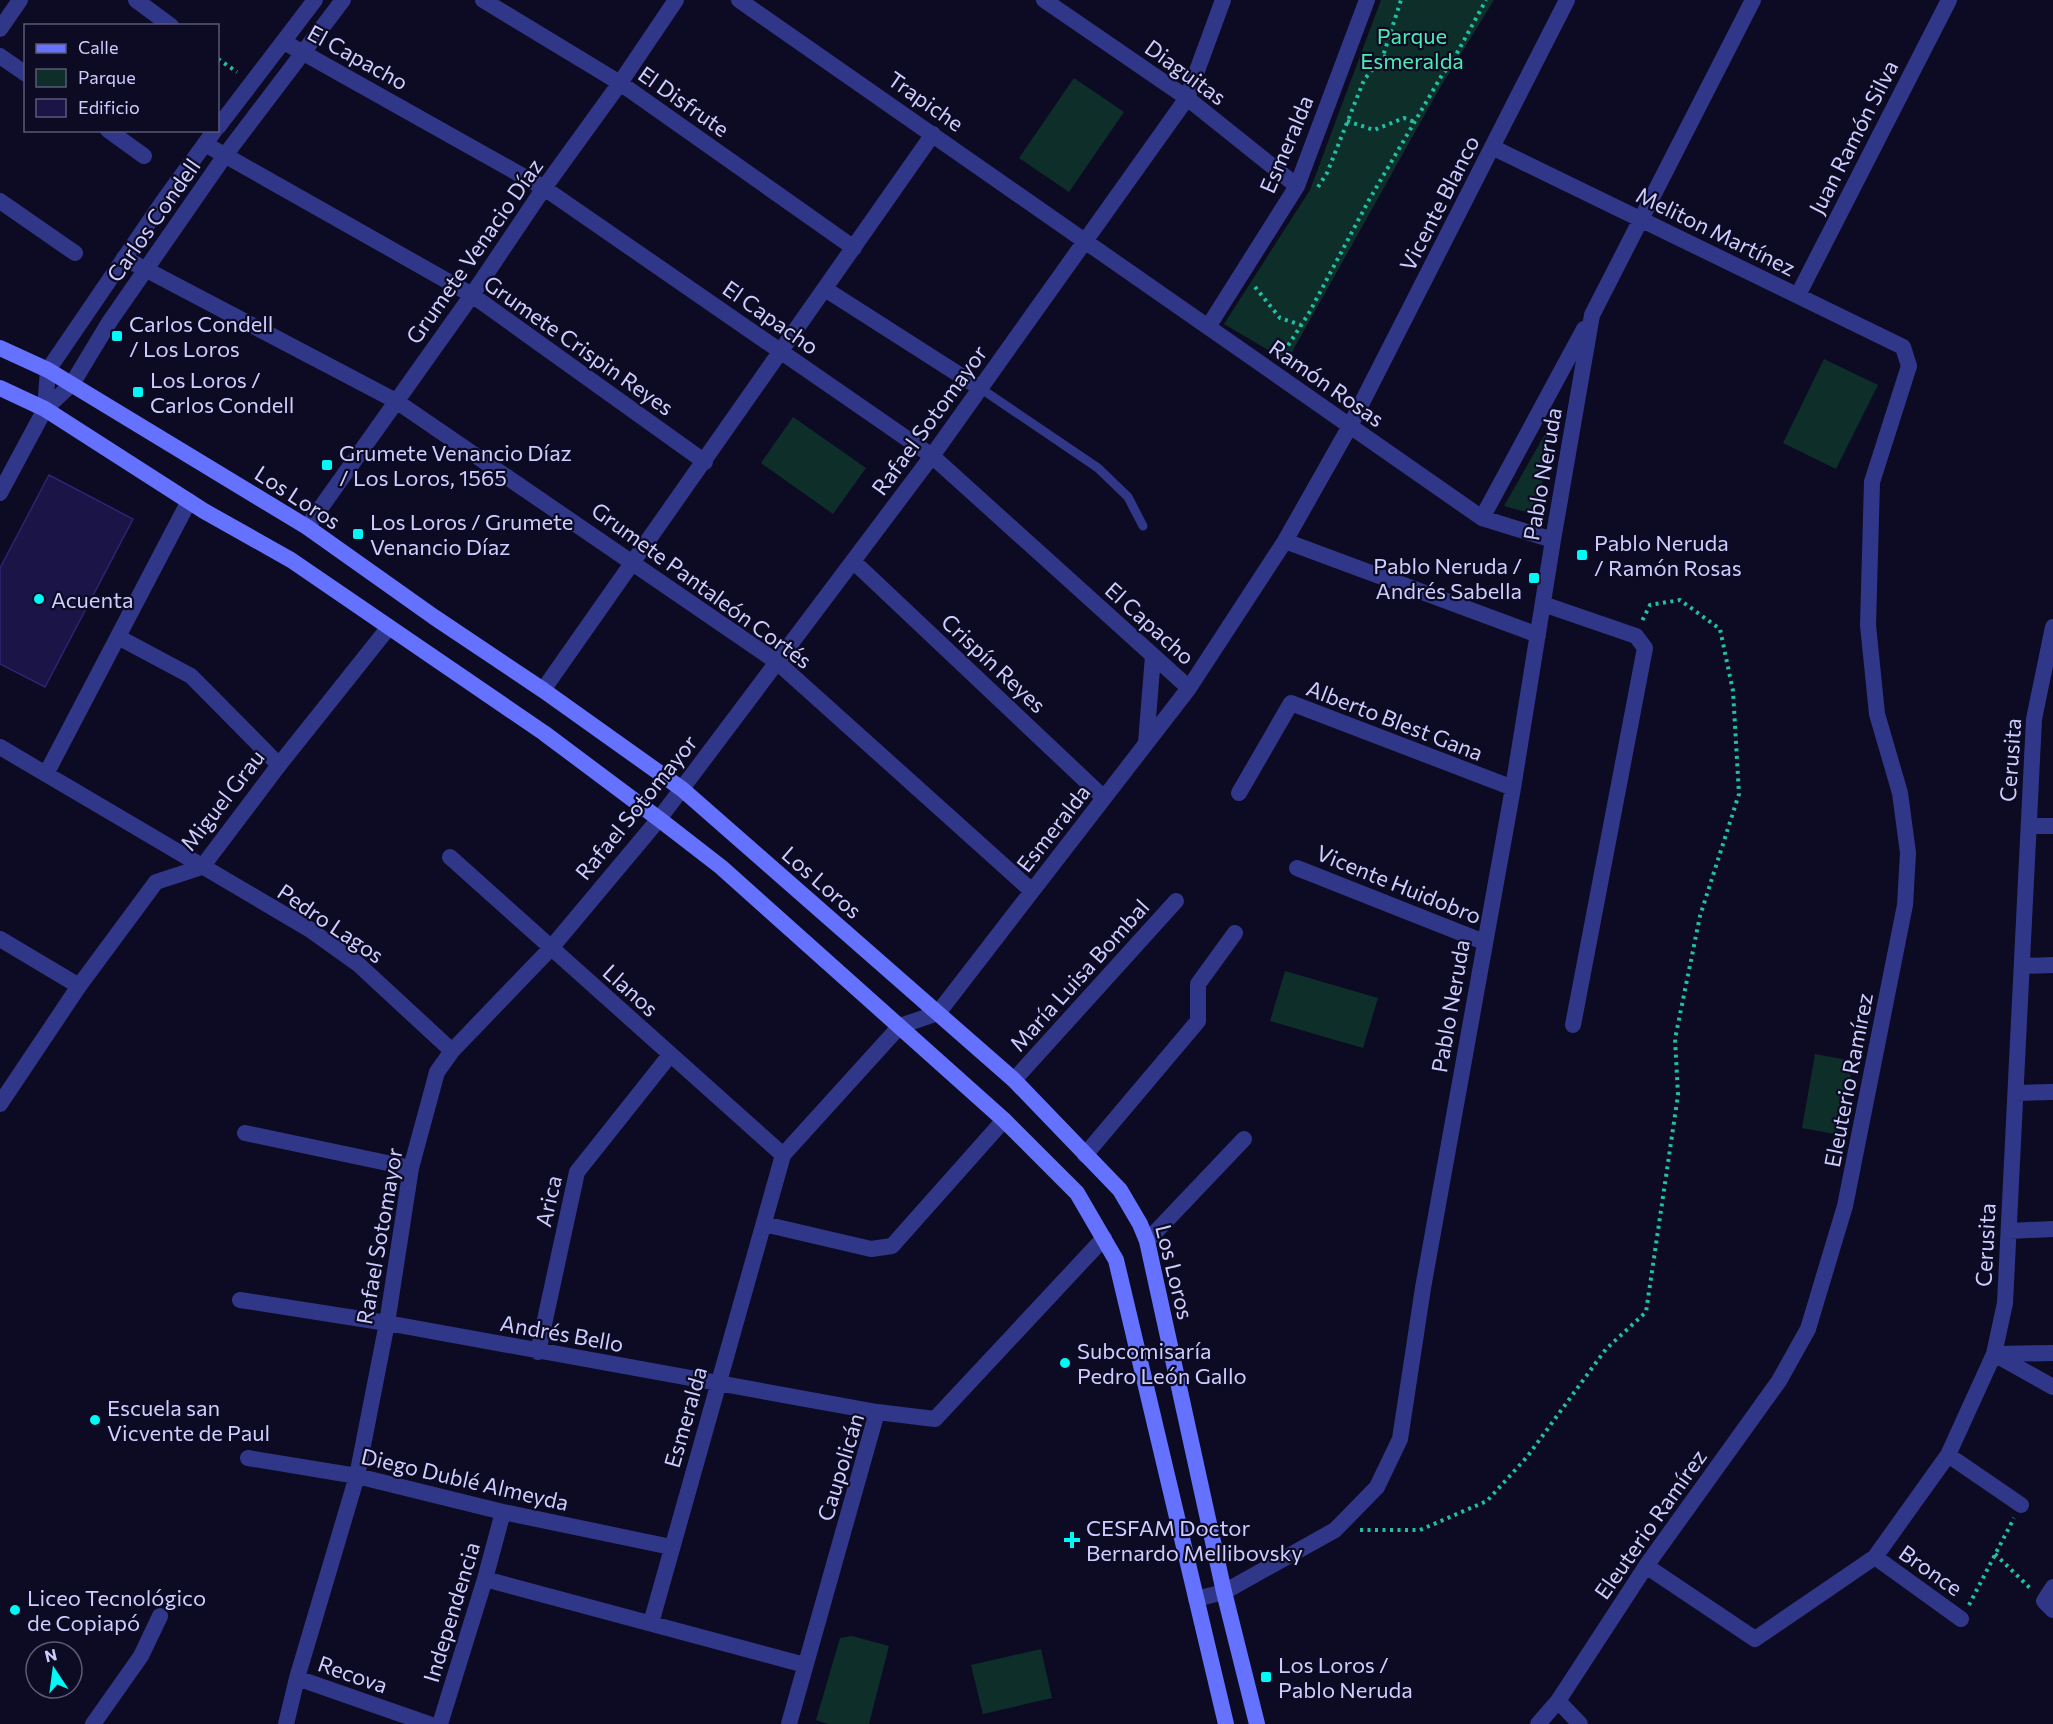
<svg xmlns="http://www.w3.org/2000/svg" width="2053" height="1724" font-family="Commissioner,sans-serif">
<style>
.green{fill:#0e2e29}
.building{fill:#1a1546;stroke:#2c2475;stroke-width:1.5}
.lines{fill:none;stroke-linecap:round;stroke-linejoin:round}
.path{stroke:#20c0a5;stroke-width:4;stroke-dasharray:3 4.5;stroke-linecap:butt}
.service{stroke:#313788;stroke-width:9}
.minor{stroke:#313788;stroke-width:16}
.tertiary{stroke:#313788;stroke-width:16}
.secondary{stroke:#6472ff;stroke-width:16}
.poi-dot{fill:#00f8f6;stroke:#0d0b23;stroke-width:2}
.labels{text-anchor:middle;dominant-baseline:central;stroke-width:4.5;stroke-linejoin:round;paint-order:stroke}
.park-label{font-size:22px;fill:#4cecb3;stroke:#0d0b23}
.street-label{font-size:22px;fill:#cecdff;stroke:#0d0b23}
.poi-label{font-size:22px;fill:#cecdff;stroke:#0d0b23;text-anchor:start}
</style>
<rect width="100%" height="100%" fill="#0d0b23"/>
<path class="green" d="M1381 0H1494L1438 91 1287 361 1224 324 1310 190Z
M1074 78 1124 112 1069 192 1019 158Z
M1824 359 1878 385 1836 469 1783 443Z
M793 417 866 468 833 514 761 463Z
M1552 422 1537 515 1504 506Z
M1285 971 1378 998 1363 1048 1270 1021Z
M1815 1054 1853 1061 1840 1135 1802 1128Z
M852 1636 889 1646 869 1724H828L816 1720 840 1638Z
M1041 1649 1052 1698 983 1714 971 1665Z"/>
<path class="building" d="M49 475 133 519 45 687 0 664V568Z"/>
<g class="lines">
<path class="path" d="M1383 56 1395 60
M218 59 237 72
M1347 121 1374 130 1404 118 1415 122
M1318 187 1327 173 1364 80 1383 56 1401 0
M1255 287 1280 318 1301 325
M1280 358 1309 313 1369 200 1442 75 1451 64 1486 0
M1360 1530H1420L1487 1501 1527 1457 1606 1349 1646 1312 1678 1095 1675 1039 1700 916 1739 794 1733 691 1720 629 1680 600 1650 605 1642 621
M1995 1554 2032 1590
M1969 1605 2014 1518"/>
<path class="service" d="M980 388 1098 468 1128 497 1143 526"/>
<path class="minor" d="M136 0 171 26
M483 0 620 83 854 248
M739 0 1482 518 1553 540
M1044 0 1187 98 1297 186
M0 29 20 0
M284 42 544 188 932 456 1189 688
M0 56 26 74
M108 130 144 156
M205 144 472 295 705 462
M1492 147 1903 347 1909 366 1872 482 1868 625 1877 714 1900 793 1908 853 1905 905 1845 1206 1808 1329 1779 1381 1646 1566 1558 1701 1538 1724
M0 201 75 253
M124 258 396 401 777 662 1032 891
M825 289 980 388
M1798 295 1949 0
M1208 327 1297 186 1367 0
M0 493 45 409
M1482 518 1584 329
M307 527 472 295 544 188 620 83 676 0
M1285 541 1538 635
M853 561 1104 798
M1543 604 1636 636 1645 648 1573 1025
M118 637 191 676 279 765
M543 690 933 134
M1146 743 1153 656
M0 747 309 929 358 964 452 1051
M46 774 189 501
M1239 793 1291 703 1513 788
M2029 826H2053
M450 857 783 1155
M1297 868 1484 942
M0 939 79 986
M2022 966 2053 965
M1014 1080 1176 901
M2016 1093 2053 1092
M245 1133 411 1168
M1085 1155 1198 1021V984L1235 933
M764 1224 871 1249 892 1246 1004 1120
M2009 1231 2053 1229
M1147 1241 1244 1139
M240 1300 387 1323 877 1412
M538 1352 577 1172 670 1055
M1994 1354 2053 1387
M1997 1354 2053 1353
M1948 1455 2021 1505
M248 1458 357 1476 503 1512 671 1547
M1875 1557 1961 1619
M1646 1566 1755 1639 1875 1557 1948 1455 1994 1354 2005 1303 2034 719 2053 627
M485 1579 805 1665
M2053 1587 2044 1601 2053 1610
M1196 1599 1224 1592 1335 1530 1377 1487 1400 1439 1423 1288 1513 788 1553 540 1592 315 1753 0
M651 1623 783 1155 900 1026 938 1013 1189 688 1285 541 1350 426 1567 0
M297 1678 429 1724
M1558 1701 1580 1724
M93 1724 141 1656 160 1616
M286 1724 297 1678 357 1476 387 1323 411 1168 437 1072 452 1051 551 948 659 819 932 456 1187 98 1223 0
M440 1724 485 1579 503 1512
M789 1724 877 1412 935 1419 1104 1238"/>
<path class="tertiary" d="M218 127 315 0
M45 409 72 384 110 321 226 154 343 0
M45 409 48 370 164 200 215 130
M0 1104 79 986 156 882 202 867 279 765 389 627"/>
<path class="secondary" d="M0 348 48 370 307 527 434 617 543 690 682 789 1014 1080 1120 1190 1140 1224 1147 1241 1224 1592 1257 1724
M0 388 45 409 204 511 291 560 544 733 659 819 721 867 1004 1120 1077 1193 1116 1260 1226 1724"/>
</g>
<g class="poi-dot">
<rect x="111" y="330" width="12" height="12" rx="3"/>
<rect x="132" y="386" width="12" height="12" rx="3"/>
<rect x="321" y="459" width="12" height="12" rx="3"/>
<rect x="352" y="528" width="12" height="12" rx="3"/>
<rect x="1576" y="549" width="12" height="12" rx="3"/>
<rect x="1528" y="572" width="12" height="12" rx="3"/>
<circle cx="39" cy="599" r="6"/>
<circle cx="1065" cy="1363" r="6"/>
<circle cx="95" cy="1420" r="6"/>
<path d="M1069 1531h6v6h6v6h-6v6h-6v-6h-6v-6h6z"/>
<circle cx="15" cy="1610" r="6"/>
<rect x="1260" y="1671" width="12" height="12" rx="3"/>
</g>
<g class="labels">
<g class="park-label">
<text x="1412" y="35">Parque<tspan x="1412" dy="25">Esmeralda</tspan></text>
</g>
<g class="street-label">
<text transform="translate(358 57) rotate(29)">El Capacho</text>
<text transform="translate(1186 72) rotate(36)">Diaguitas</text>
<text transform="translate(684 101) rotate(35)">El Disfrute</text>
<text transform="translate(926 101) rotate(35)">Trapiche</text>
<text transform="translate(1853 137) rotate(-63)">Juan Ramón Silva</text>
<text transform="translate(1286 144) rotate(-67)">Esmeralda</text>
<text transform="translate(1439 203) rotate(-63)">Vicente Blanco</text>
<text transform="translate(153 220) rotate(-55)">Carlos Condell</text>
<text transform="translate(1716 231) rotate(26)">Meliton Martínez</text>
<text transform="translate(474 251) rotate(-55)">Grumete Venacio Díaz</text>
<text transform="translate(771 317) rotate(35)">El Capacho</text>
<text transform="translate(579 345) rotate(35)">Grumete Crispin Reyes</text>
<text transform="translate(1327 383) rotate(35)">Ramón Rosas</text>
<text transform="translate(929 420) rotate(-54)">Rafael Sotomayor</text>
<text transform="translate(1542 474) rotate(-80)">Pablo Neruda</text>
<text transform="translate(298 497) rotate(33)">Los Loros</text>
<text transform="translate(702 585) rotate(36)">Grumete Pantaleón Cortés</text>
<text transform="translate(1150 623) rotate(42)">El Capacho</text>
<text transform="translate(994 663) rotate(43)">Crispín Reyes</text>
<text transform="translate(1395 720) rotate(21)">Alberto Blest Gana</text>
<text transform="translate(2010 760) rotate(-86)">Cerusita</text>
<text transform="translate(222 800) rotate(-52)">Miguel Grau</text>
<text transform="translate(636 807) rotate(-51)">Rafael Sotomayor</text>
<text transform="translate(1053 828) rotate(-52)">Esmeralda</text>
<text transform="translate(822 882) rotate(41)">Los Loros</text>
<text transform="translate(1399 884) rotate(22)">Vicente Huidobro</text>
<text transform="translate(331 923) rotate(34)">Pedro Lagos</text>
<text transform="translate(1079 975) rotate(-48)">María Luisa Bombal</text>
<text transform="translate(631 990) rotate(42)">Llanos</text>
<text transform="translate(1450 1006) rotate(-80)">Pablo Neruda</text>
<text transform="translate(1848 1080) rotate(-79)">Eleuterio Ramírez</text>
<text transform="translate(548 1201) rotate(-77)">Arica</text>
<text transform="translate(379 1236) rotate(-80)">Rafael Sotomayor</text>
<text transform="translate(1985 1245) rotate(-87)">Cerusita</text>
<text transform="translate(1175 1272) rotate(76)">Los Loros</text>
<text transform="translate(562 1333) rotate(10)">Andrés Bello</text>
<text transform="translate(685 1417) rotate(-74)">Esmeralda</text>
<text transform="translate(840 1467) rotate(-73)">Caupolicán</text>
<text transform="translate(465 1479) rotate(13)">Diego Dublé Almeyda</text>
<text transform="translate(1650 1524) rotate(-55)">Eleuterio Ramírez</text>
<text transform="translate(1931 1570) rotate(35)">Bronce</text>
<text transform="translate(451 1612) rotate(-73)">Independencia</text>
<text transform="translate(353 1674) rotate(19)">Recova</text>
</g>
<g class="poi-label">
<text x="129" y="323">Carlos Condell<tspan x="129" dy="25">/ Los Loros</tspan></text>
<text x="150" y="379">Los Loros /<tspan x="150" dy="25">Carlos Condell</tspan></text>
<text x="339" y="452">Grumete Venancio Díaz<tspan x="339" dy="25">/ Los Loros, 1565</tspan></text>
<text x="370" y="521">Los Loros / Grumete<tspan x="370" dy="25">Venancio Díaz</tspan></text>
<text x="1594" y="542">Pablo Neruda<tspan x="1594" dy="25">/ Ramón Rosas</tspan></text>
<text x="1522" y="565" text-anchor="end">Pablo Neruda /<tspan x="1522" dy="25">Andrés Sabella</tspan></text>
<text x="51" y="599">Acuenta</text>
<text x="1077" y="1350">Subcomisaría<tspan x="1077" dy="25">Pedro León Gallo</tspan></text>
<text x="107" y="1407">Escuela san<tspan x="107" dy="25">Vicvente de Paul</tspan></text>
<text x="1086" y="1527">CESFAM Doctor<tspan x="1086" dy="25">Bernardo Mellibovsky</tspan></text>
<text x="27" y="1597">Liceo Tecnológico<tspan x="27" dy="25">de Copiapó</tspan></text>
<text x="1278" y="1664">Los Loros /<tspan x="1278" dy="25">Pablo Neruda</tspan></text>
</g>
</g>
<rect x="24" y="24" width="195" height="108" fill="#0d0b23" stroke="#5a597b" stroke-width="1.5"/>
<rect x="36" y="44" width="30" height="9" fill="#6472ff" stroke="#5a597b" stroke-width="1.5"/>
<text x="78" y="54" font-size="18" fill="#cecdff">Calle</text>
<rect x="36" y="69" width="30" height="18" fill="#0e2e29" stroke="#5a597b" stroke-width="1.5"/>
<text x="78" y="84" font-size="18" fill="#cecdff">Parque</text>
<rect x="36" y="99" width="30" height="18" fill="#1a1546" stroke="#5a597b" stroke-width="1.5"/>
<text x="78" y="114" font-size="18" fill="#cecdff">Edificio</text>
<g transform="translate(54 1670) rotate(347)"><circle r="28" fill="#0d0b23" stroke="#5a597b" stroke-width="1.5"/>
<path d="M0-4.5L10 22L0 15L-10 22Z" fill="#00f8f6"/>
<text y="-9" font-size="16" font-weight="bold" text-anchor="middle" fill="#cecdff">N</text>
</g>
</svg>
